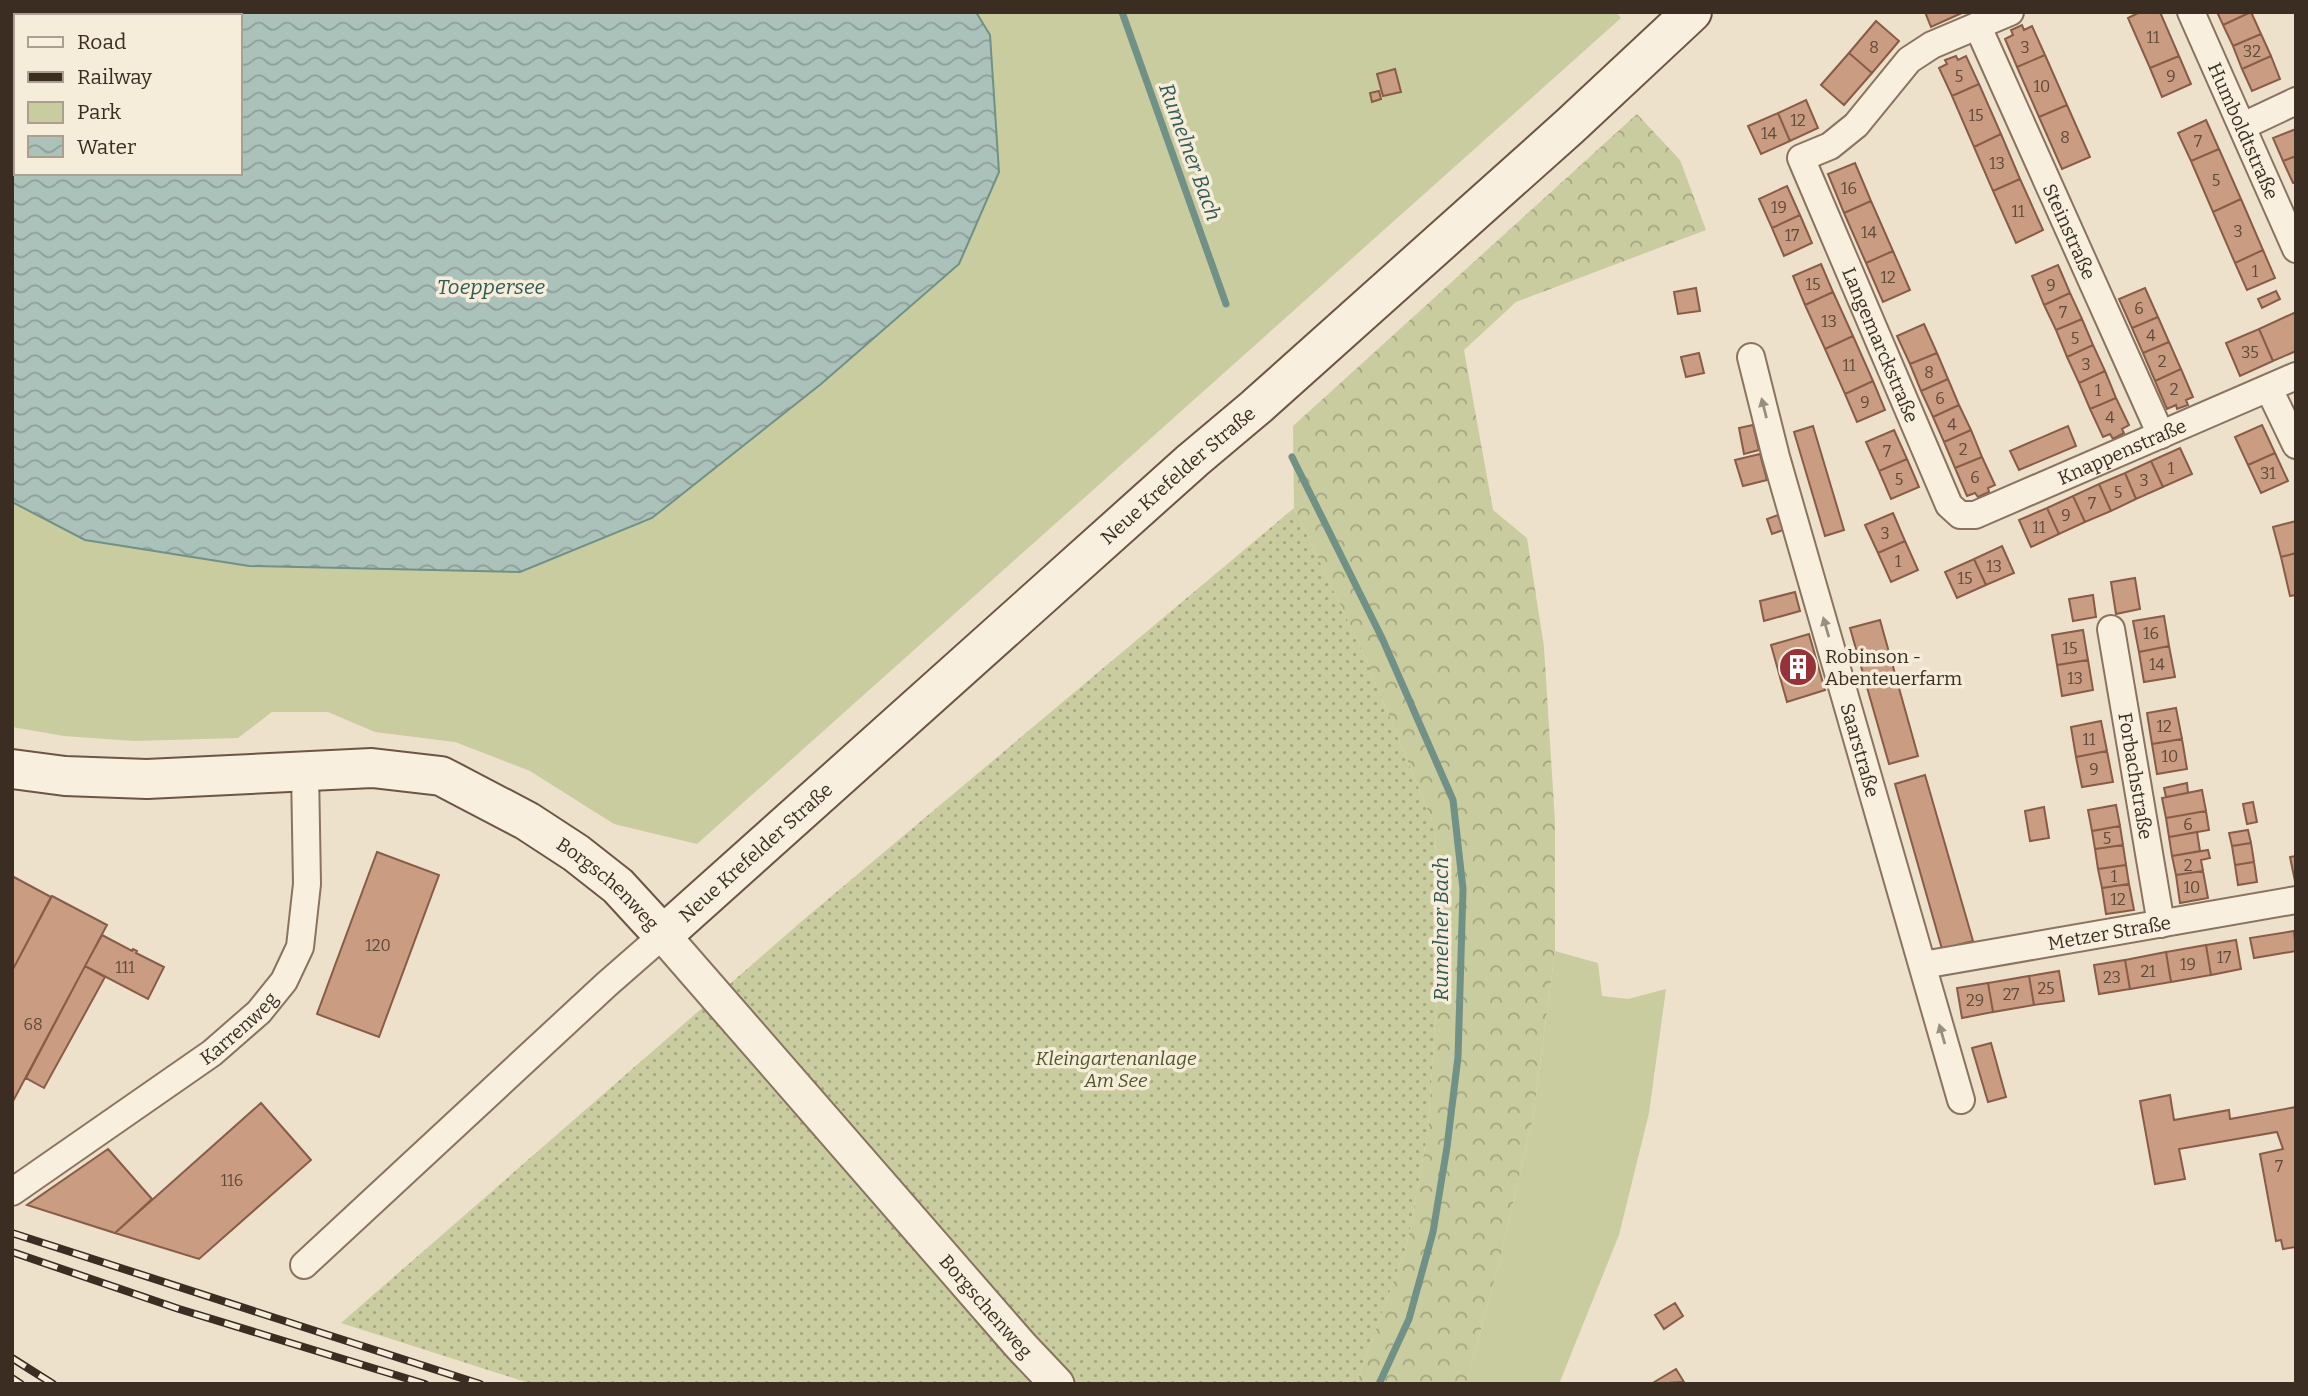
<svg xmlns="http://www.w3.org/2000/svg" width="2308" height="1396" font-family="Bitter,serif">
<style>
.green{fill:#c9cc9e}
.forest{fill:url(#forest-crowns)}
.garden{fill:url(#garden-dots)}
.water{fill:url(#water-waves);stroke:#719187;stroke-width:2;fill-rule:evenodd}
.lines{fill:none;stroke-linecap:round;stroke-linejoin:round}
.stream{stroke:#719187;stroke-width:7}
.building{fill:#ca9c82;stroke:#885c46;stroke-width:2}
.minor-casing{stroke:#8a735f;stroke-width:30}
.tertiary-casing{stroke:#8a735f;stroke-width:37}
.secondary-casing{stroke:#6c5542;stroke-width:42}
.minor{stroke:#f8efde;stroke-width:26}
.tertiary{stroke:#f8efde;stroke-width:33}
.secondary{stroke:#f8efde;stroke-width:38}
.rail-casing{stroke:#3b2d22;stroke-width:8}
.rail{stroke:#f5ecda;stroke-width:5;stroke-dasharray:16;stroke-linecap:butt}
.oneway{fill:#9a8e80}
.labels{text-anchor:middle;dominant-baseline:central;stroke-width:7;stroke-linejoin:round;paint-order:stroke}
.number-label{font-size:16px;fill:#5f493a}
.street-label{font-size:19px;fill:#3b2d22;stroke:#f5ecda}
.poi-label{font-size:19px;fill:#3b2d22;stroke:#f5ecda;text-anchor:start}
.park-label{font-size:19px;font-style:italic;fill:#4e5629;stroke:#f5ecda}
.water-label{font-size:21px;font-style:italic;fill:#325a55;stroke:#f5ecda}
</style>
<defs>
<pattern id="forest-crowns" width="20" height="18" patternUnits="userSpaceOnUse" patternTransform="scale(1.75)"><rect width="20" height="18" fill="#c9cc9e"/><path d="M2 6a3 3 0 1 1 6 0M12 15a3 3 0 1 1 6 0" fill="none" stroke="#a4a680"/></pattern>
<pattern id="garden-dots" width="8" height="8" patternUnits="userSpaceOnUse" patternTransform="scale(1.75)"><rect width="8" height="8" fill="#c9cc9e"/><path d="M2 2h.1M6 6h.1" fill="none" stroke="#a4a680" stroke-width="1.8" stroke-linecap="round"/></pattern>
<pattern id="water-waves" width="16" height="10" patternUnits="userSpaceOnUse" patternTransform="scale(1.75)"><rect width="16" height="10" fill="#abc2ba"/><path d="M0 5q4-4 8 0t8 0" fill="none" stroke="#8c9e97"/></pattern>
</defs>
<rect width="100%" height="100%" fill="#ede1cb"/>
<path class="green" d="M976 12H1616L1621 18 697 844 614 824 530 771 455 742 375 732 328 712H272L238 738 134 741 64 736 12 727V502L85 540 990 35Z
M1555 951 1598 963 1602 996 1628 999 1666 989 1649 1113 1619 1235 1559 1384H1466L1500 1259 1533 1117Z"/>
<path class="forest" d="M1637 114 1680 160 1706 230 1516 302 1464 350 1493 510 1527 538 1544 647 1555 822V951L1533 1117 1500 1259 1466 1384H1356L1407 1244 1428 1131 1439 965 1435 828 1365 657 1294 508 1293 426Z"/>
<path class="garden" d="M1294 508 1365 657 1435 828 1439 965 1428 1131 1407 1244 1356 1384H532L341 1323 802 921Z"/>
<path class="water" d="M12 12H976L990 35 999 172 959 264 821 384 652 518 520 572 249 566 85 540 12 502ZM16 16H240V173H16Z"/>
<g class="lines">
<path class="stream" d="M1122 12 1226 304
M1292 457 1382 638 1453 800 1463 889 1458 1057 1447 1147 1433 1232 1409 1319 1379 1384"/>
</g>
<path class="building" d="M1925 12H1964L1931 27Z
M2140 12H2160L2179 56 2150 68 2128 18Z
M2217 12H2251L2223 25Z
M2251 12 2261 34 2233 46 2223 25Z
M1876 21 1899 41 1872 73 1849 53Z
M2022 25 2024 30 2032 26 2045 55 2017 67 2005 39 2013 35 2011 30Z
M2261 34 2271 56 2242 69 2233 46Z
M1849 53 1872 73 1844 105 1821 85Z
M2045 55 2067 105 2039 117 2017 67Z
M1956 56 1958 60 1966 56 1979 84 1952 96 1939 68 1947 64 1945 60Z
M2179 56 2191 84 2162 97 2150 68Z
M2271 56 2280 79 2252 91 2242 69Z
M1395 69 1401 92 1383 96 1377 74Z
M1979 84 2001 134 1974 147 1952 96Z
M1379 91 1381 99 1372 102 1370 93Z
M1806 100 1818 128 1790 141 1778 113Z
M2067 105 2090 157 2062 169 2039 117Z
M1778 113 1790 141 1761 154 1748 126Z
M2206 120 2219 149 2191 161 2178 133Z
M2296 129V156L2283 161 2273 138Z
M2001 134 2020 179 1993 191 1974 147Z
M2219 149 2241 199 2213 212 2191 161Z
M2296 156V182L2293 183 2283 161Z
M1855 163 1871 201 1844 213 1828 174Z
M2020 179 2043 230 2016 243 1993 191Z
M1787 186 1800 215 1772 228 1759 199Z
M2241 199 2263 250 2235 263 2213 212Z
M1871 201 1893 251 1866 263 1844 213Z
M1800 215 1812 243 1784 256 1772 228Z
M2263 250 2275 278 2247 290 2235 263Z
M1893 251 1910 290 1883 302 1866 263Z
M1821 264 1833 292 1805 305 1793 276Z
M2058 265 2070 293 2044 305 2032 276Z
M1696 288 1700 311 1678 314 1674 292Z
M2145 288 2158 317 2132 328 2119 299Z
M2276 291 2280 299 2262 308 2258 299Z
M1833 292 1853 336 1825 349 1805 305Z
M2070 293 2082 319 2056 330 2044 305Z
M2296 312V351L2273 361 2259 329Z
M2158 317 2169 342 2143 353 2132 328Z
M2082 319 2093 345 2067 357 2056 330Z
M1924 324 1937 353 1910 364 1897 336Z
M2259 329 2273 361 2240 376 2226 343Z
M1853 336 1873 381 1845 394 1825 349Z
M2169 342 2181 369 2155 381 2143 353Z
M2093 345 2105 371 2079 383 2067 357Z
M1699 353 1704 373 1686 377 1681 357Z
M1937 353 1948 379 1921 391 1910 364Z
M2181 369 2193 397 2186 400 2188 405 2177 409 2176 405 2167 409 2155 381Z
M2105 371 2116 398 2090 409 2079 383Z
M1948 379 1959 405 1933 417 1921 391Z
M1873 381 1885 410 1857 422 1845 394Z
M2116 398 2129 425 2122 429 2124 433 2113 439 2110 434 2103 437 2090 409Z
M1959 405 1971 430 1944 442 1933 417Z
M1753 425 1759 450 1744 454 1739 428Z
M2262 425 2275 453 2248 465 2235 437Z
M1813 426 1844 530 1825 536 1794 432Z
M2068 426 2076 446 2019 470 2010 451Z
M1894 430 1907 459 1879 471 1866 442Z
M1971 430 1982 457 1955 468 1944 442Z
M2180 448 2192 474 2163 487 2151 461Z
M2275 453 2288 481 2261 493 2248 465Z
M1760 454 1767 480 1743 486 1735 460Z
M1982 457 1995 485 1988 488 1989 492 1978 497 1975 493 1967 496 1955 468Z
M1907 459 1919 487 1891 499 1879 471Z
M2151 461 2163 487 2136 499 2125 473Z
M2125 473 2136 499 2111 511 2099 484Z
M2099 484 2111 511 2085 522 2073 496Z
M2073 496 2085 522 2059 534 2047 508Z
M2047 508 2059 534 2031 547 2019 520Z
M1893 513 1905 541 1878 553 1865 525Z
M1778 515 1783 530 1772 534 1767 519Z
M2296 521V553L2281 557 2273 527Z
M1905 541 1918 570 1891 582 1878 553Z
M2002 546 2014 573 1986 585 1974 559Z
M2296 553V595L2290 596 2281 557Z
M1974 559 1986 585 1957 598 1945 572Z
M2135 578 2140 609 2116 614 2111 582Z
M1795 592 1800 611 1764 621 1760 601Z
M2093 595 2096 617 2073 621 2069 599Z
M2164 616 2169 646 2139 652 2133 621Z
M1880 620 1918 756 1889 764 1850 628Z
M2083 630 2088 660 2057 665 2052 635Z
M1809 634 1825 690 1787 702 1771 645Z
M2169 646 2175 677 2144 682 2139 652Z
M2088 660 2093 690 2062 696 2057 665Z
M2176 708 2182 739 2152 744 2147 713Z
M2101 721 2107 751 2076 757 2071 727Z
M2182 739 2187 769 2157 774 2152 744Z
M2107 751 2113 782 2082 787 2076 757Z
M1925 775 1973 941 1942 949 1895 784Z
M2187 783 2188 793 2166 797 2164 788Z
M2202 790 2206 811 2166 818 2162 798Z
M2253 802 2257 822 2247 824 2243 804Z
M2116 805 2120 826 2092 831 2088 810Z
M2044 807 2049 838 2030 841 2025 811Z
M2206 811 2209 830 2169 837 2166 818Z
M2120 826 2123 845 2095 849 2092 831Z
M2248 830 2251 843 2232 846 2229 833Z
M2197 832 2200 851 2172 856 2169 837Z
M2251 843 2254 862 2235 865 2232 846Z
M2123 845 2126 865 2098 869 2095 849Z
M2208 850 2210 858 2201 860 2203 871 2176 875 2172 856Z
M377 852 439 875 379 1037 317 1014Z
M2296 856V886L2290 857Z
M2254 862 2257 882 2238 885 2235 865Z
M2126 865 2129 884 2102 888 2098 869Z
M2203 871 2208 898 2180 903 2176 875Z
M12 876 51 897 12 971Z
M2129 884 2134 910 2106 914 2102 888Z
M52 896 107 925 12 1103V971Z
M2294 931 2296 951 2254 958 2250 938Z
M102 935 132 951 133 949 137 951 136 953 164 967 148 999 85 966Z
M2236 940 2241 969 2211 975 2206 945Z
M2206 945 2211 975 2171 982 2166 952Z
M2166 952 2171 982 2130 989 2125 960Z
M2125 960 2130 989 2099 994 2094 965Z
M85 966 105 977 44 1088 26 1078Z
M2059 971 2064 1001 2034 1005 2029 976Z
M2029 976 2034 1005 1993 1012 1988 983Z
M1988 983 1993 1012 1962 1018 1957 988Z
M1991 1043 2006 1097 1988 1102 1972 1048Z
M2170 1095 2174 1120 2229 1110 2230 1119 2296 1107V1247L2283 1249 2281 1240 2276 1241 2260 1154 2283 1149 2277 1132 2179 1149 2185 1179 2155 1184 2140 1101Z
M261 1103 311 1160 199 1259 115 1233Z
M108 1149 152 1199 115 1233 27 1205Z
M1675 1303 1683 1316 1664 1329 1655 1315Z
M1676 1369 1684 1382 1651 1384Z"/>
<g class="lines">
<defs>
<g id="minor">
<path id="s1" d="M2010 12 1932 45 1909 60 1856 125 1830 146 1801 158 1949 505 1960 515H1975L2296 376"/>
<path id="s2" d="M2191 12 2296 249"/>
<path id="s3" d="M1978 27 2161 435"/>
<path d="M2243 126 2296 101"/>
<path id="s4" d="M1751 357 1776 457 1961 1100"/>
<path d="M2269 389 2296 445"/>
<path id="s5" d="M2111 629 2161 924"/>
<path id="s6" d="M1923 965 2296 900"/>
<path id="s7" d="M12 1192 212 1053 259 1012 284 981 300 947 307 884 305 771"/>
<path d="M304 1265 607 984 663 935"/>
</g>
<g id="tertiary">
<path id="s8" d="M663 935 1021 1346 1057 1384"/>
</g>
<g id="secondary">
<path id="s9" d="M12 769 65 776 147 779 372 768 441 776 527 821 576 853 618 886 663 935 1193 460 1256 407 1570 126 1692 12"/>
</g>
</defs>
<use href="#minor" class="minor-casing"/>
<use href="#tertiary" class="tertiary-casing"/>
<use href="#secondary" class="secondary-casing"/>
<use href="#minor" class="minor"/>
<use href="#tertiary" class="tertiary"/>
<use href="#secondary" class="secondary"/>
<defs>
<path id="rail" d="M12 1233 480 1384
M12 1252 179 1309 425 1384
M12 1358 53 1384
M12 1378 21 1384"/>
</defs>
<use href="#rail" class="rail-casing"/>
<use href="#rail" class="rail"/>
</g>
<defs><path id="oneway-solid" d="M-6-.8H1V-3.2L6.5 0L1 3.2V.8H-6Z" transform="scale(1.75)"/></defs>
<g class="oneway">
<use href="#oneway-solid" transform="translate(1764 408) rotate(-104)"/>
<use href="#oneway-solid" transform="translate(1826 627) rotate(-106)"/>
<use href="#oneway-solid" transform="translate(1942 1034) rotate(-106)"/>
</g>
<defs>
<symbol id="building-disc" viewBox="-11 -11 22 22"><circle r="9.5" fill="#963238" stroke="#f5ecda"/><path d="M-4-6H4V6H1V3H-1V6H-4ZM-2.5-4.3h1.7v1.8h-1.7ZM.8-4.3h1.7v1.8H.8ZM-2.5-1h1.7V.8h-1.7ZM.8-1h1.7V.8H.8Z" fill="#fff"/></symbol>
</defs>
<g fill-rule="evenodd">
<use href="#building-disc" x="1776" y="645" width="44" height="44"/>
</g>
<g class="labels">
<g class="number-label">
<text x="2153" y="37">11</text>
<text x="1874" y="47">8</text>
<text x="2025" y="47">3</text>
<text x="2252" y="51">32</text>
<text x="1959" y="76">5</text>
<text x="2171" y="76">9</text>
<text x="2042" y="86">10</text>
<text x="1976" y="115">15</text>
<text x="1798" y="120">12</text>
<text x="1769" y="133">14</text>
<text x="2065" y="137">8</text>
<text x="2198" y="141">7</text>
<text x="1997" y="163">13</text>
<text x="2216" y="180">5</text>
<text x="1849" y="188">16</text>
<text x="1779" y="207">19</text>
<text x="2018" y="211">11</text>
<text x="2238" y="231">3</text>
<text x="1869" y="232">14</text>
<text x="1792" y="235">17</text>
<text x="2255" y="271">1</text>
<text x="1888" y="277">12</text>
<text x="1813" y="284">15</text>
<text x="2051" y="285">9</text>
<text x="2139" y="308">6</text>
<text x="2063" y="312">7</text>
<text x="1829" y="321">13</text>
<text x="2151" y="335">4</text>
<text x="2075" y="338">5</text>
<text x="2250" y="352">35</text>
<text x="2162" y="361">2</text>
<text x="2086" y="364">3</text>
<text x="1849" y="365">11</text>
<text x="1929" y="372">8</text>
<text x="2174" y="389">2</text>
<text x="2098" y="390">1</text>
<text x="1940" y="398">6</text>
<text x="1865" y="402">9</text>
<text x="2110" y="417">4</text>
<text x="1952" y="424">4</text>
<text x="1963" y="449">2</text>
<text x="1887" y="451">7</text>
<text x="2171" y="468">1</text>
<text x="2268" y="473">31</text>
<text x="1975" y="477">6</text>
<text x="1899" y="479">5</text>
<text x="2144" y="480">3</text>
<text x="2118" y="492">5</text>
<text x="2092" y="503">7</text>
<text x="2066" y="515">9</text>
<text x="2039" y="527">11</text>
<text x="1885" y="533">3</text>
<text x="1898" y="561">1</text>
<text x="1994" y="566">13</text>
<text x="1965" y="578">15</text>
<text x="2151" y="633">16</text>
<text x="2070" y="648">15</text>
<text x="2157" y="664">14</text>
<text x="2075" y="678">13</text>
<text x="2164" y="726">12</text>
<text x="2089" y="739">11</text>
<text x="2170" y="756">10</text>
<text x="2094" y="769">9</text>
<text x="2188" y="824">6</text>
<text x="2107" y="838">5</text>
<text x="2188" y="865">2</text>
<text x="2114" y="876">1</text>
<text x="2192" y="887">10</text>
<text x="2118" y="899">12</text>
<text x="378" y="945">120</text>
<text x="2224" y="957">17</text>
<text x="2188" y="964">19</text>
<text x="125" y="967">111</text>
<text x="2148" y="971">21</text>
<text x="2112" y="977">23</text>
<text x="2046" y="988">25</text>
<text x="2011" y="994">27</text>
<text x="1975" y="1000">29</text>
<text x="33" y="1024">68</text>
<text x="2279" y="1166">7</text>
<text x="232" y="1180">116</text>
</g>
<g class="street-label">
<text stroke="none"><textPath href="#s2" startOffset="130">Humboldtstraße</textPath></text>
<text stroke="none"><textPath href="#s3" startOffset="224">Steinstraße</textPath></text>
<text stroke="none"><textPath href="#s1" startOffset="464">Langemarckstraße</textPath></text>
<text stroke="none"><textPath href="#s1" startOffset="828">Knappenstraße</textPath></text>
<text stroke="none"><textPath href="#s9" startOffset="1396">Neue Krefelder Straße</textPath></text>
<text stroke="none"><textPath href="#s4" startOffset="408">Saarstraße</textPath></text>
<text stroke="none"><textPath href="#s5" startOffset="149">Forbachstraße</textPath></text>
<text stroke="none"><textPath href="#s9" startOffset="830">Neue Krefelder Straße</textPath></text>
<text stroke="none"><textPath href="#s9" startOffset="630">Borgschenweg</textPath></text>
<text stroke="none"><textPath href="#s6" startOffset="189">Metzer Straße</textPath></text>
<text stroke="none"><textPath href="#s7" startOffset="280">Karrenweg</textPath></text>
<text stroke="none"><textPath href="#s8" startOffset="492">Borgschenweg</textPath></text>
</g>
<g class="poi-label">
<text x="1825" y="656">Robinson -<tspan x="1825" dy="22">Abenteuerfarm</tspan></text>
</g>
<g class="park-label">
<text x="1116" y="1058">Kleingartenanlage<tspan x="1116" dy="22">Am See</tspan></text>
</g>
<g class="water-label">
<text transform="translate(1190 152) rotate(70)">Rumelner Bach</text>
<text x="491" y="287">Toeppersee</text>
<text transform="translate(1441 929) rotate(-90)">Rumelner Bach</text>
</g>
</g>
<rect width="2308" height="1396" fill="none" stroke="#3b2d22" stroke-width="28"/>
<rect x="14" y="14" width="228" height="161" fill="#f5ecda" stroke="#aba090" stroke-width="2"/>
<rect x="28" y="37" width="35" height="10" fill="#f8efde" stroke="#aba090" stroke-width="2"/>
<text x="77" y="49" font-size="21" fill="#3b2d22">Road</text>
<rect x="28" y="72" width="35" height="10" fill="#3b2d22" stroke="#aba090" stroke-width="2"/>
<text x="77" y="84" font-size="21" fill="#3b2d22">Railway</text>
<rect x="28" y="102" width="35" height="21" fill="#c9cc9e" stroke="#aba090" stroke-width="2"/>
<text x="77" y="119" font-size="21" fill="#3b2d22">Park</text>
<rect x="28" y="136" width="35" height="21" fill="url(#water-waves)" stroke="#aba090" stroke-width="2"/>
<text x="77" y="154" font-size="21" fill="#3b2d22">Water</text>
</svg>
